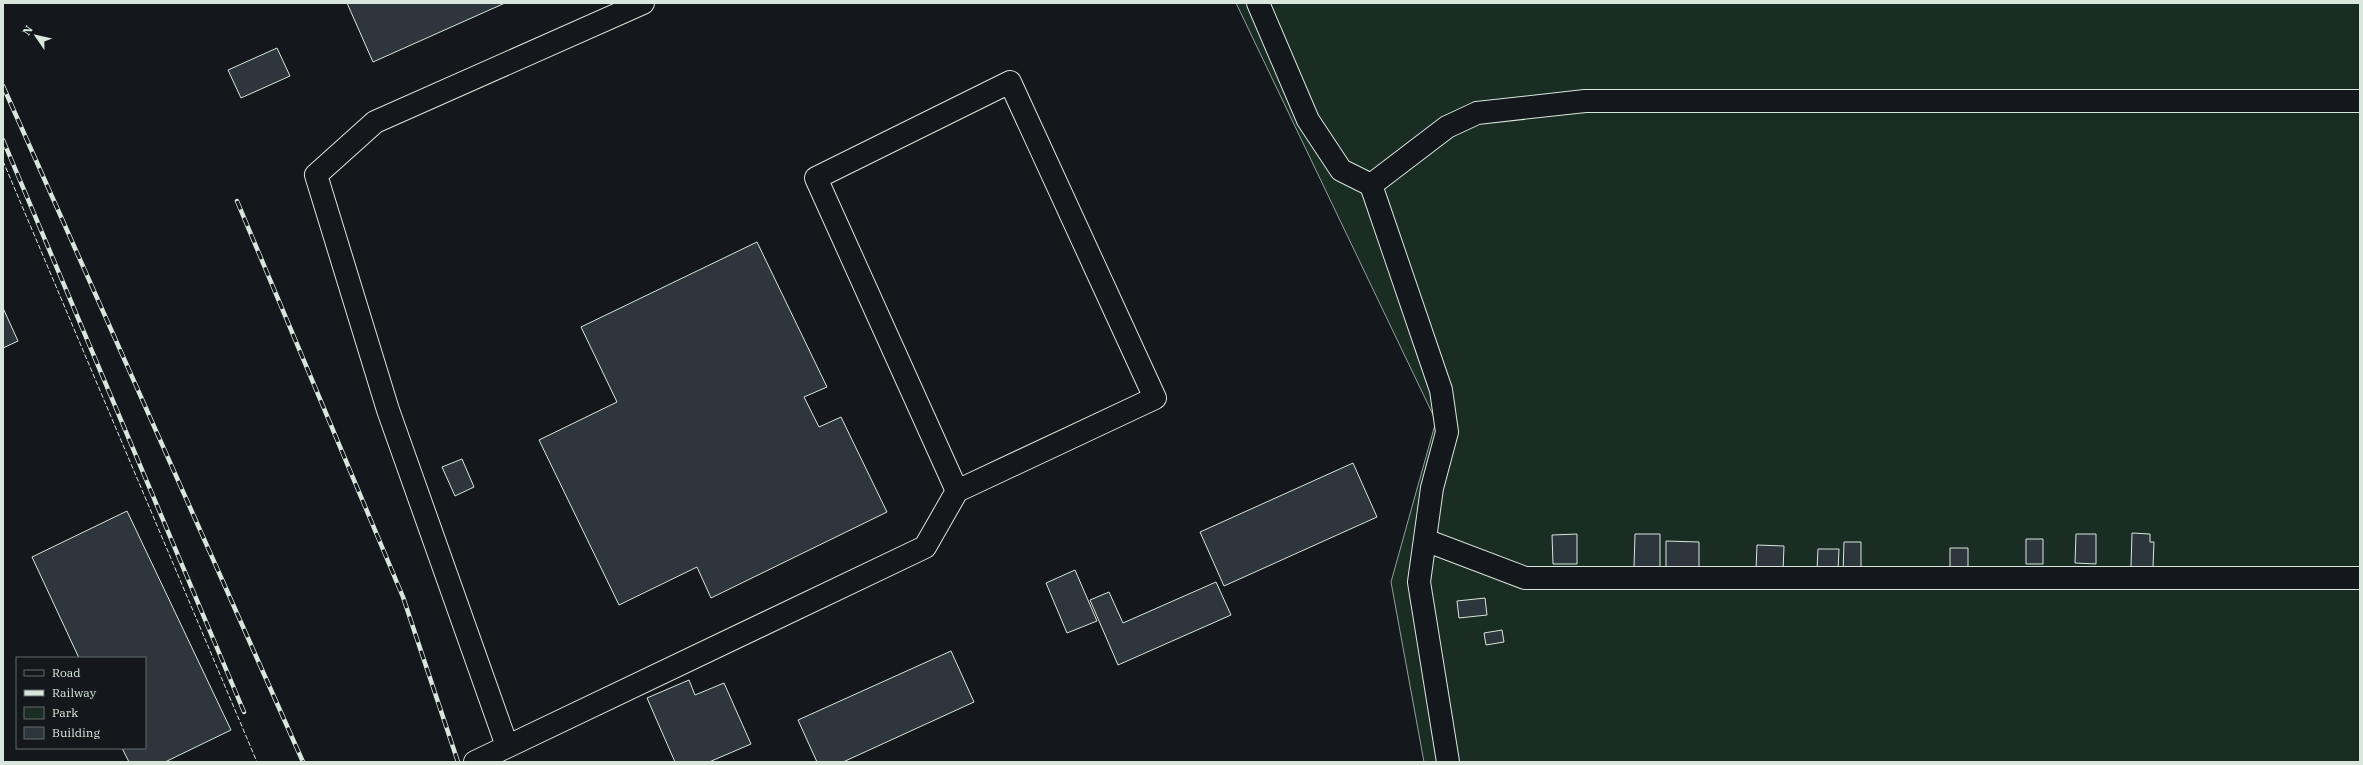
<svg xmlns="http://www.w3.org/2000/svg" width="2363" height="765" font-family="'IBM Plex Serif',serif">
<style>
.green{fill:#1a2d24;stroke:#939e99}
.building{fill:#2c363c;stroke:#d8e6dc}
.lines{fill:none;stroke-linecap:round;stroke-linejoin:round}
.minor-casing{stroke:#d8e6dc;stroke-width:24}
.minor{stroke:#14181c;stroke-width:22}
.rail-casing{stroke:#d8e6dc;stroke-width:4.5}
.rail{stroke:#14181c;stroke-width:3;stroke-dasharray:9;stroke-linecap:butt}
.fence{stroke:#d8e6dc;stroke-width:1;stroke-dasharray:5 2;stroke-linecap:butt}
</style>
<rect width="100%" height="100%" fill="#14181c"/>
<path class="green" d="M1236 3H2360V762H1424L1391 582 1436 421Z"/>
<path class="building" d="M347 3H505L373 62Z
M277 48 290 76 241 98 228 70Z
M757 242 827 387 804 397 819 427 841 417 887 512 711 598 697 567 619 605 539 440 617 402 581 327Z
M3 308 18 341 3 348Z
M462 459 474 487 455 496 442 467Z
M1353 463 1377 517 1224 586 1200 532Z
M127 511 231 730 165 762H129L122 748H145V658H79L32 557Z
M2132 533 2150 534V542H2154L2153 567H2131Z
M1577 534V564H1553L1552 535Z
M1635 534H1660V567H1634Z
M2076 534H2096V564L2075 563Z
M2026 539H2043V564H2026Z
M1666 541 1699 542V572H1666Z
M1844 542H1861V572H1843Z
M1757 545 1784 546 1783 571 1756 570Z
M1950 548H1968V569H1950Z
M1818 549H1839L1838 571 1817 570Z
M1075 570 1097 621 1067 633 1046 583Z
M1216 582 1231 615 1118 665 1090 600 1109 592 1123 623Z
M1485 598 1487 615 1459 618 1457 601Z
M1502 630 1504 642 1486 645 1484 633Z
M951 651 974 702 843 762H817L798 720Z
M689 680 695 695 724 683 751 744 709 762H675L647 698Z"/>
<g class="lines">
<defs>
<path id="minor" d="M1258 3 1308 120 1341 170 1371 185 1441 390 1447 432 1432 488 1419 582 1448 762
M1371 185 1447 127 1477 113 1585 101H2360
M1425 540 1525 578H2360
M507 746 388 410 316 175 375 122 643 3
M475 762 925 547 957 491 816 178 1010 82 1155 398 957 491"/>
</defs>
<use href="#minor" class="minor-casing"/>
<use href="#minor" class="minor"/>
<defs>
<path id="rail" d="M3 86 303 762
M3 140 244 712
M237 201 403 597 458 762"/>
</defs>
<use href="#rail" class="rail-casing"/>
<use href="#rail" class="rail"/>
<path class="fence" d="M3 161 257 762"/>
</g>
<rect width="2363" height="765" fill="none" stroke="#d8e6dc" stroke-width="8"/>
<rect x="16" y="657" width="130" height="92" fill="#14181c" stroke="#626a69"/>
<rect x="24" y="670" width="20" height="6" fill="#14181c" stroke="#626a69"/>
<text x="52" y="677" font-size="12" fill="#d8e6dc">Road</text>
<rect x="24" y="690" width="20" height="6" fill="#d8e6dc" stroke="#626a69"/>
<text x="52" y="697" font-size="12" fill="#d8e6dc">Railway</text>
<rect x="24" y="707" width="20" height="12" fill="#1a2d24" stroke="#626a69"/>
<text x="52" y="717" font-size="12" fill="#d8e6dc">Park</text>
<rect x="24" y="727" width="20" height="12" fill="#2c363c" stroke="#626a69"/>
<text x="52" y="737" font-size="12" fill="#d8e6dc">Building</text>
<g transform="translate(36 36) rotate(304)" stroke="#14181c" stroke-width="3" paint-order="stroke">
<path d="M0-3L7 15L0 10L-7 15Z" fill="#d8e6dc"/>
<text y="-6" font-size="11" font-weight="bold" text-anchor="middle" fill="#d8e6dc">N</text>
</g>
</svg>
